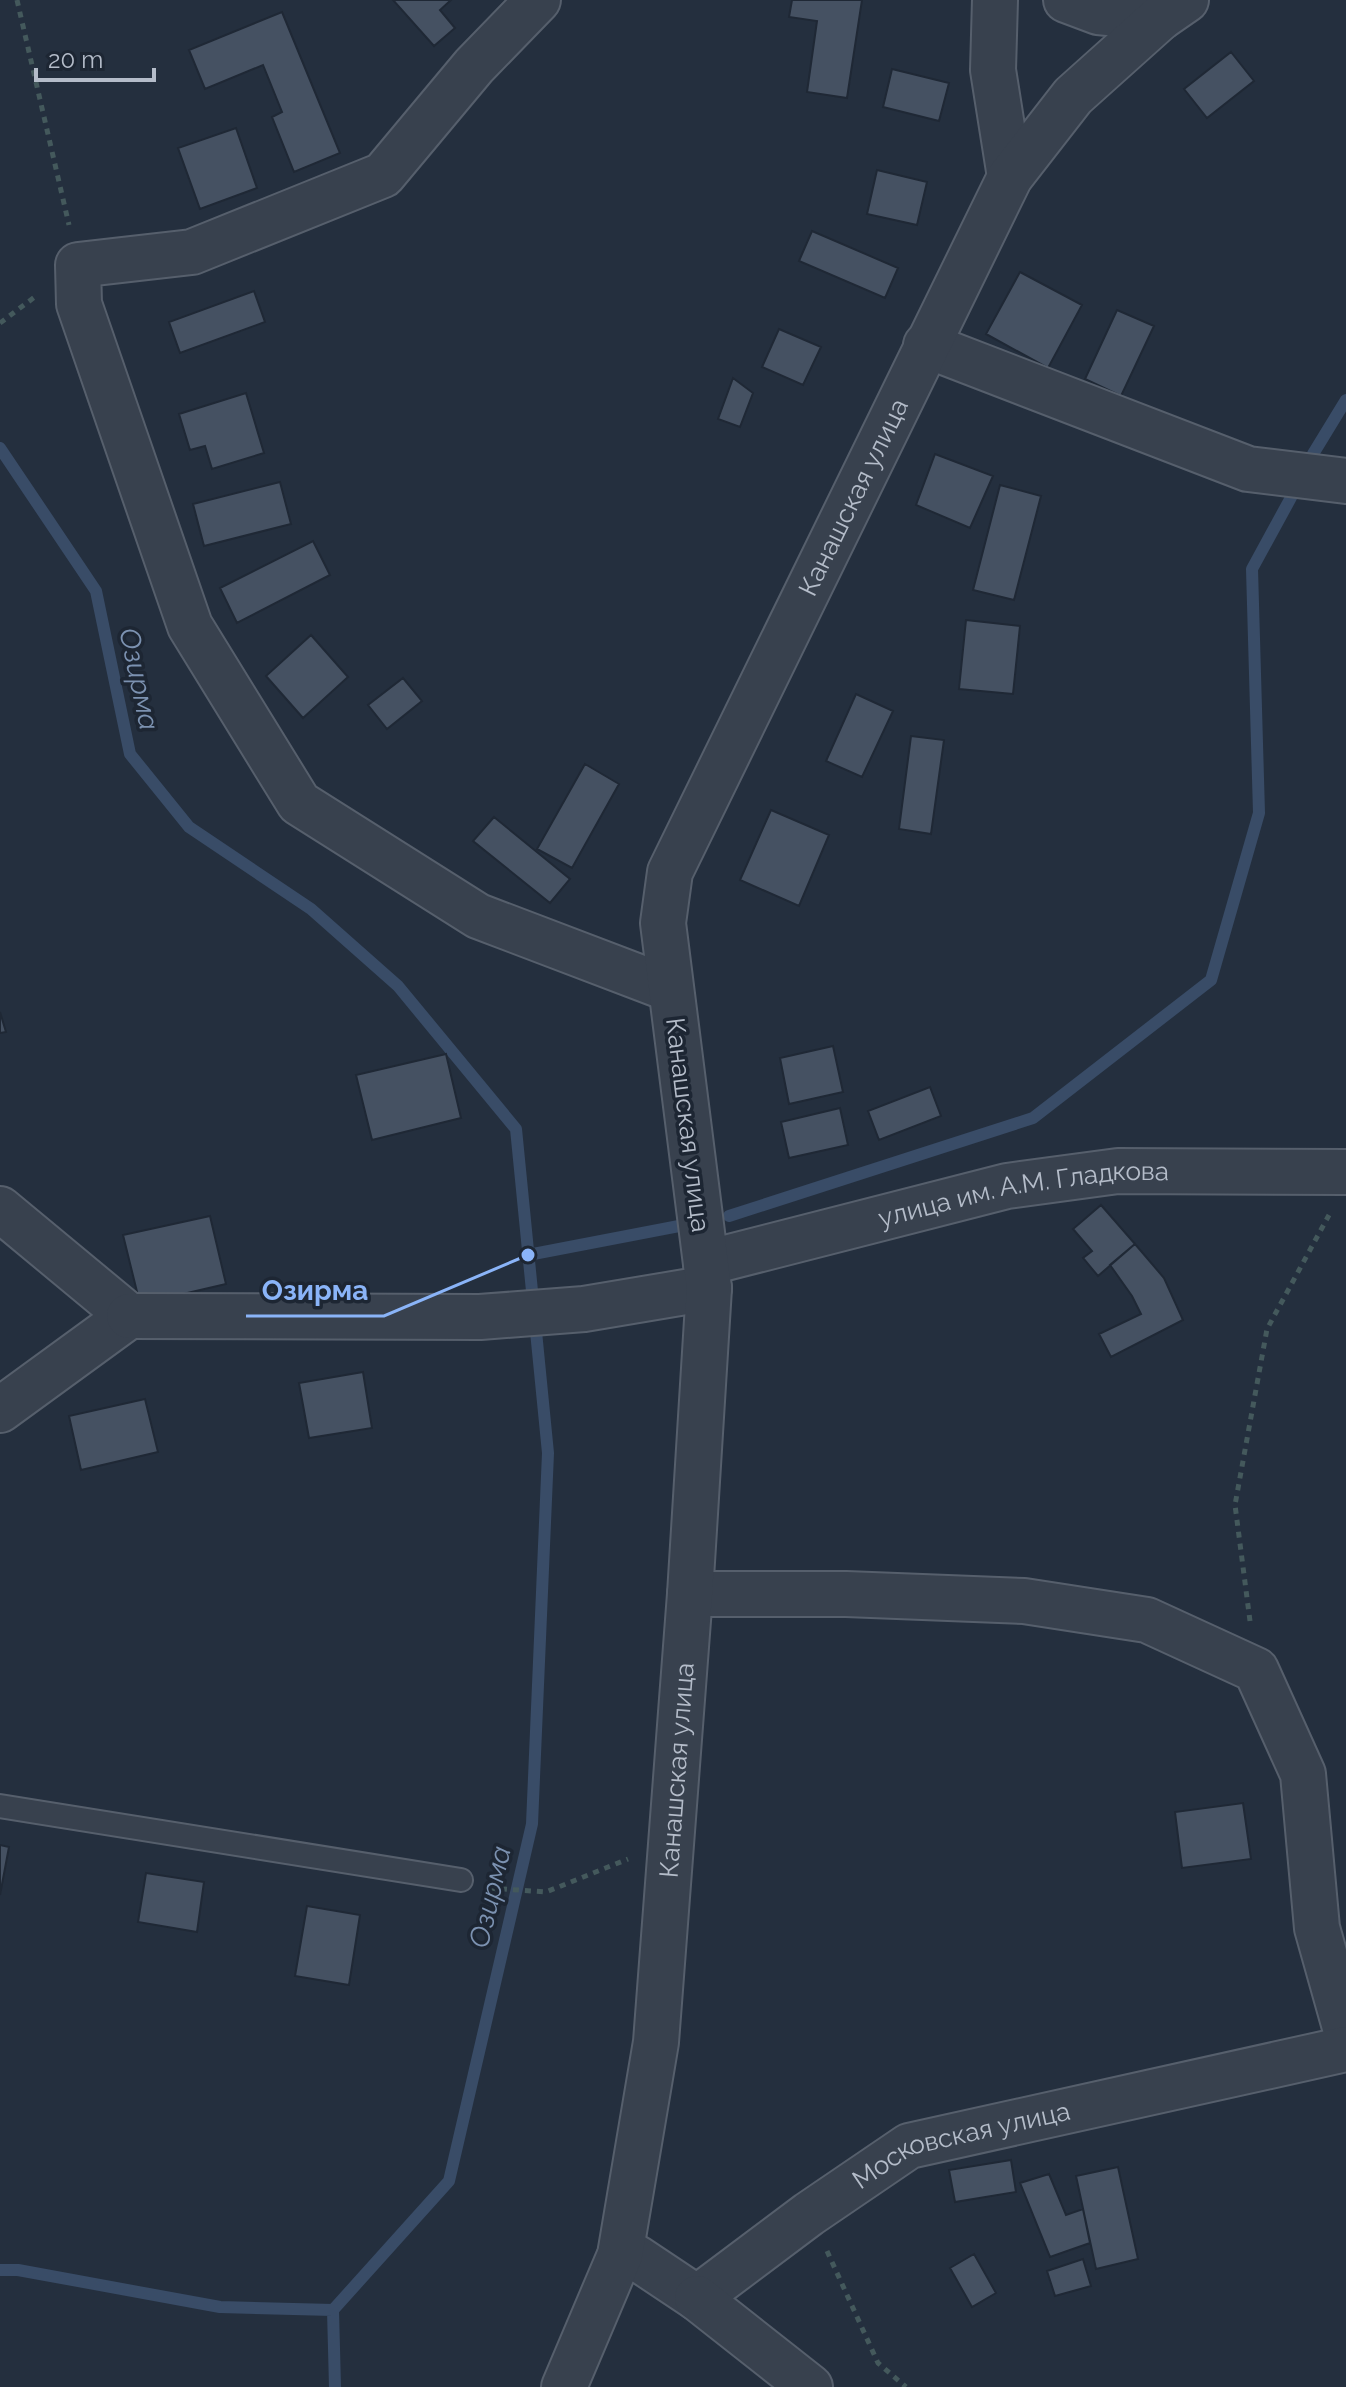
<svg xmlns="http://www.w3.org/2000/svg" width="1346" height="2387" font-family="Raleway,sans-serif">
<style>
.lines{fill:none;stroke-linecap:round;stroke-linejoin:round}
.stream{stroke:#394c67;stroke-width:12}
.building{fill:#455162;stroke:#1f2835;stroke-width:2}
.service-casing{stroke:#565f6c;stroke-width:26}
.minor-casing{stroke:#565f6c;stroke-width:48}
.path{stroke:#44595c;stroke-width:5;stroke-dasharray:6 6;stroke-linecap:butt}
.service{stroke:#38414e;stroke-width:22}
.minor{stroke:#38414e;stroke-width:44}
.labels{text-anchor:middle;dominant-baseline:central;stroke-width:7;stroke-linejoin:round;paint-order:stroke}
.street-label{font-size:26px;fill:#b4bcc9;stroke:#1d2633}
.water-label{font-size:28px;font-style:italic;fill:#7c92b1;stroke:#1d2633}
.leader{fill:none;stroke:#8ab4f8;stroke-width:3}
.callout-dot{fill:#8ab4f8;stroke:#1d2633;stroke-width:3}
.callout-label{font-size:28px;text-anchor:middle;font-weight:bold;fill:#8ab4f8;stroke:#1d2633;stroke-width:7;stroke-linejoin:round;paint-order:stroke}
</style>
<rect width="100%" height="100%" fill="#242f3e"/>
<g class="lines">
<path class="stream" d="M0 448 96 591 130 754 189 827 311 909 398 986 516 1129 548 1453 532 1824 449 2181 333 2310
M1313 454 1346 400
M729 1216 1033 1118 1211 980 1259 813 1252 569 1294 492
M528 1255 679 1226
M0 2270H18L220 2307 333 2310 335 2387"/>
</g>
<path class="building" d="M393 0H451L440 10 455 28 434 46Z
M792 0H862L847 98 807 92 817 21 789 17Z
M282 12 340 153 294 172 272 117 282 112 263 65 205 89 189 50Z
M1231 52 1254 81 1207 118 1184 89Z
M892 69 949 83 939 121 883 107Z
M236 128 257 188 200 209 178 148Z
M877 170 927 182 917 225 867 214Z
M812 231 898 268 885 298 799 261Z
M1020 272 1082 305 1048 368 986 334Z
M254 291 265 322 180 353 169 322Z
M1117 310 1154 326 1121 396 1085 379Z
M779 329 821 347 803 385 762 367Z
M733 378 753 393 740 427 718 419Z
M246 393 264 453 212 469 205 446 190 450 179 414Z
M935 454 993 476 970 528 916 505Z
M280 482 291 524 204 546 193 504Z
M1000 485 1041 496 1014 600 973 590Z
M313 541 330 575 237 623 220 588Z
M966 620 1020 626 1013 694 959 689Z
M311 635 348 677 303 718 266 676Z
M403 678 422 701 387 729 368 705Z
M856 694 893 711 862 777 826 761Z
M911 736 944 740 931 834 899 829Z
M585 764 619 784 572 868 537 849Z
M771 810 829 835 799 906 740 880Z
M494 817 570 879 550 903 473 841Z
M0 1012 6 1032 0 1033Z
M833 1046 843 1092 789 1104 780 1058Z
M446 1054 461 1118 372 1140 356 1075Z
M930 1087 941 1116 879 1140 868 1111Z
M840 1108 848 1145 789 1158 781 1122Z
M1101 1205 1135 1244 1098 1276 1083 1258 1092 1251 1073 1229Z
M210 1216 226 1284 140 1304 123 1235Z
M1135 1244 1164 1278 1183 1320 1111 1357 1099 1334 1141 1314 1132 1296 1110 1265Z
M363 1372 372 1428 309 1438 299 1383Z
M145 1399 158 1452 81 1470 69 1416Z
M1243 1803 1251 1859 1182 1868 1175 1812Z
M0 1845 9 1847 0 1895Z
M146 1873 204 1882 197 1932 138 1922Z
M307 1906 360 1915 349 1985 295 1976Z
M1011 2160 1016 2192 955 2202 949 2170Z
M1118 2167 1138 2259 1096 2269 1076 2176Z
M1049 2174 1066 2215 1083 2209 1090 2243 1050 2257 1020 2183Z
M974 2254 996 2293 972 2307 950 2268Z
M1083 2259 1091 2286 1055 2296 1047 2271Z"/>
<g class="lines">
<defs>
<path id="service" d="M0 1806 461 1880"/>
<g id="minor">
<path d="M538 0 474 66 383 175 192 252 78 265 79 304 190 626 299 803 478 916 670 989"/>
<path d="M995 0 993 70 1010 177"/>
<path d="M1066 0 1098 12 1160 18"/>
<path d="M926 345 1248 469 1346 481"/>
<path d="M0 1209 129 1316 0 1410"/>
<path id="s1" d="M706 1263 1007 1186 1118 1171 1346 1172"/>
<path d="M129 1316 480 1317 584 1309 709 1288"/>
<path d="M690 1594H846L1024 1601 1147 1620 1256 1670 1303 1774 1317 1928 1346 2031"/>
<path id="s2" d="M620 2255 637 2258 697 2298 809 2214 909 2146 1346 2049"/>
<path d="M697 2298 810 2387"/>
<path id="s3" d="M564 2387 620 2255 656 2042 690 1594 709 1288 663 923 670 872 1010 177 1073 96 1160 18 1186 0"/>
</g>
</defs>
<use href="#service" class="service-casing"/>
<use href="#minor" class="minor-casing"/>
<path class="path" d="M17 0 69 225
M0 323 36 296
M1250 1621 1235 1505 1267 1329 1329 1215
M489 1888 546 1892 628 1859
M827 2251 878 2363 906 2387"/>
<use href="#service" class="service"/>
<use href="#minor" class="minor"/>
</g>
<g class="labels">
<g class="street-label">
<text stroke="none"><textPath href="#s3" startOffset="1952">Канашская улица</textPath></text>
<text transform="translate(688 1125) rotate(83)">Канашская улица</text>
<text stroke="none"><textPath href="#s1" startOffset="326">улица им. А.М. Гладкова</textPath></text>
<text stroke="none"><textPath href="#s3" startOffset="632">Канашская улица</textPath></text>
<text stroke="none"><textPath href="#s2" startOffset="400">Московская улица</textPath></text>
</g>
<g class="water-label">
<text transform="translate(139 679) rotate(78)">Озирма</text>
<text transform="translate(490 1897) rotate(-77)">Озирма</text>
</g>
</g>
<path class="leader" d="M528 1255L384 1316H246"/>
<circle class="callout-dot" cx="528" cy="1255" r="8"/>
<g class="callout-label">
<text x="315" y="1300">Озирма</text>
</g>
<path d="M36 68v12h118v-12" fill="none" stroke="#b4bcc9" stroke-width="4"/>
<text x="48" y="68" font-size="24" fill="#b4bcc9" stroke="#1d2633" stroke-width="6" paint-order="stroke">20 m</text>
</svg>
